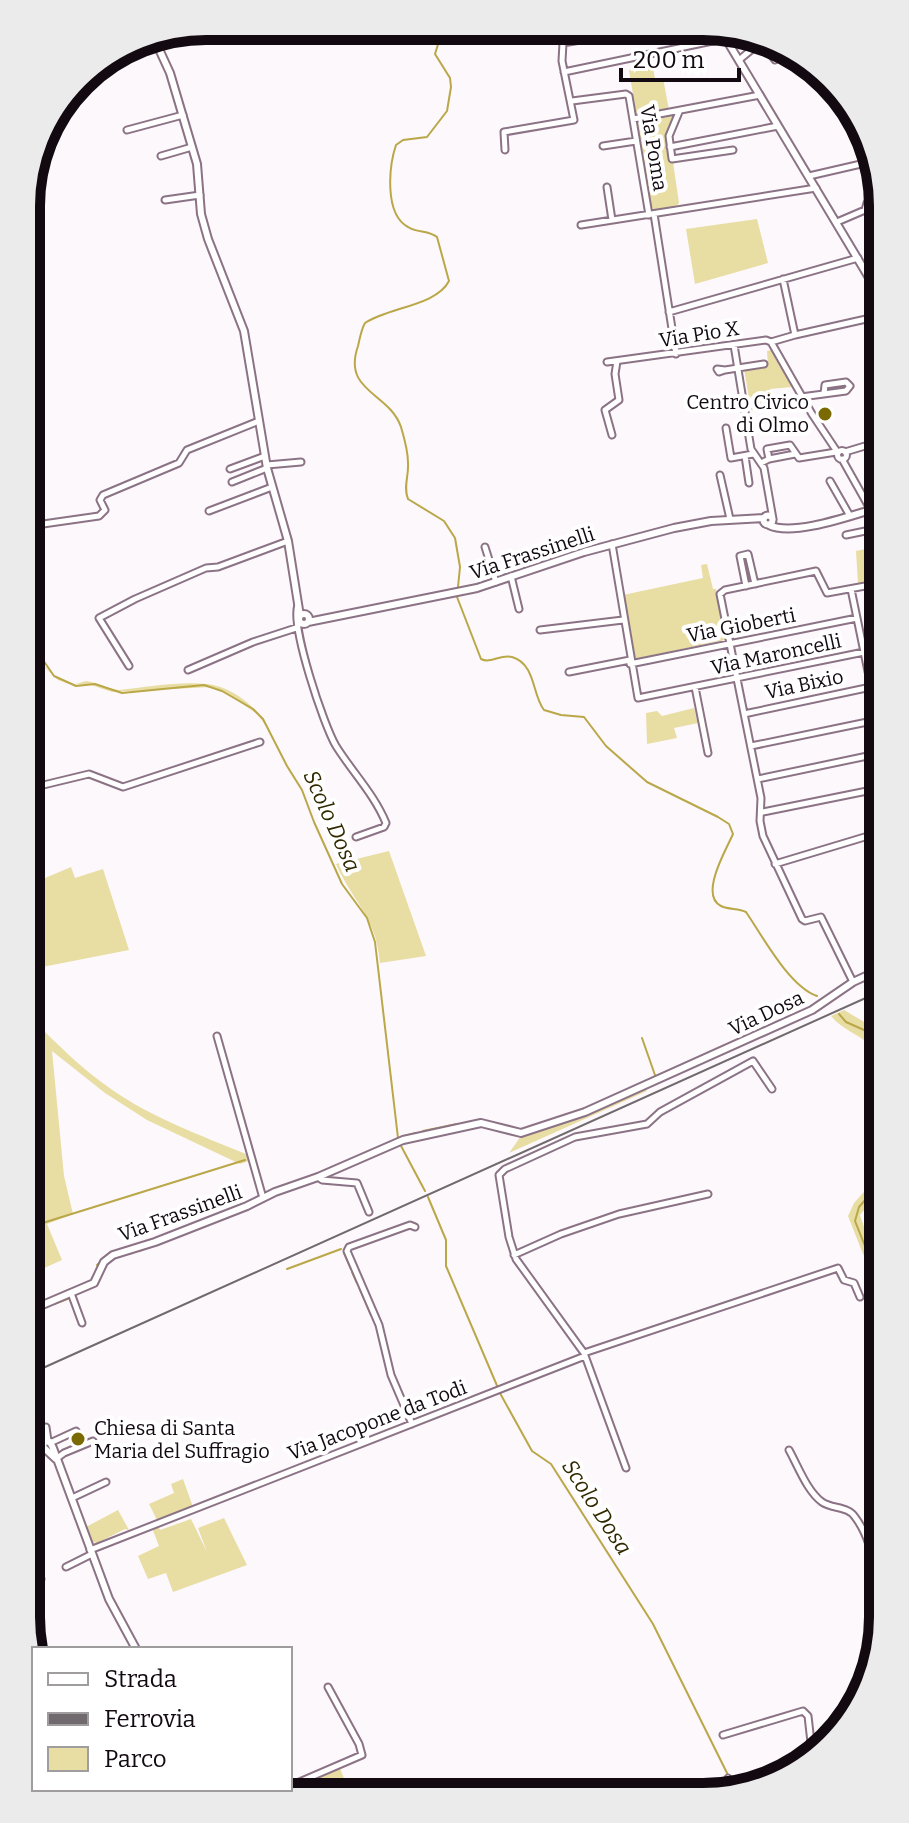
<svg xmlns="http://www.w3.org/2000/svg" width="909" height="1823" font-family="Bitter,serif">
<style>
.green{fill:#e8dda3}
.lines{fill:none;stroke-linecap:round;stroke-linejoin:round}
.stream{stroke:#baa748;stroke-width:2}
.minor-casing{stroke:#8b7385;stroke-width:9}
.tertiary-casing{stroke:#8b7385;stroke-width:10}
.minor{stroke:#fff;stroke-width:5}
.tertiary{stroke:#fff;stroke-width:6}
.rail{stroke:#70696e;stroke-width:2}
.poi-dot{fill:#7b6a02;stroke:#fff;stroke-width:3}
.labels{text-anchor:middle;dominant-baseline:central;stroke-width:8;stroke-linejoin:round;paint-order:stroke}
.street-label{font-size:20px;fill:#120a10;stroke:#fff}
.poi-label{font-size:20px;fill:#120a10;stroke:#fff;text-anchor:end}
.water-label{font-size:22px;font-style:italic;fill:#312900;stroke:#fff}
.rim{fill:none;stroke:#120a10;stroke-width:10}
</style>
<rect width="100%" height="100%" fill="#fdf8fc"/>
<path class="green" d="M653 68 655 79 663 78 669 110 638 115 636 113 629 70Z
M671 116 675 119 666 137 668 161 673 162 679 203 675 208 655 211 651 207 638 124Z
M757 219 768 263 695 284 686 229Z
M771 350 792 387 770 389 773 406 751 410 744 369 768 365 767 351Z
M875 547 876 580 858 584 856 551Z
M707 564 713 589H716L725 640 634 659 623 595 703 578 701 565Z
M30 640C36 658 53 682 74 684 79 684 83 681 87 681 96 682 106 689 119 690 147 687 179 681 207 684 231 686 261 709 270 731L257 714 222 690 212 687 112 692 91 685 69 684 58 680 40 663 31 648Z
M694 708 698 723 674 728 677 738 647 744 646 713 657 711 662 716Z
M389 851 426 956 380 963C376 916 354 904 336 864Z
M71 867 75 878 103 869 129 950 32 969 31 884Z
M844 1010 871 1026 879 1034V1054C864 1035 844 1032 831 1016Z
M32 1019C57 1044 82 1069 111 1089 152 1118 200 1135 246 1154L249 1161 240 1164 147 1120 105 1093 52 1051 64 1176 73 1214 47 1224 62 1260 33 1273V1231L41 1229 37 1214 45 1210 33 1170Z
M644 1088 647 1091 509 1153 521 1136 562 1123Z
M880 1174V1192L860 1215 869 1242 880 1258V1278L863 1254 848 1216 854 1203Z
M183 1479 193 1507 157 1520 149 1504 174 1493 171 1484Z
M118 1510 129 1530 125 1529 97 1543 93 1542 86 1527Z
M224 1518 247 1565 173 1592 166 1573 148 1579 138 1556 159 1546 152 1528 158 1526 160 1530 191 1519 207 1552 198 1528Z
M339 1766 350 1793 280 1794Z"/>
<g class="lines">
<path class="stream" d="M439 27 440 38 435 54 450 78 451 87 447 111 427 137 403 140 396 145C389 166 384 214 408 227 417 233 429 230 437 237L449 281C436 306 389 307 365 323 361 330 360 338 358 346 342 392 389 392 401 427 404 437 408 451 408 463 409 476 403 487 408 499L444 521 455 538 460 567 457 597 481 659C491 664 500 654 512 657 536 664 532 695 544 710L561 715 584 717 606 746 647 782 718 817 729 824 733 834C726 850 699 895 721 906 729 910 738 908 746 912 763 937 789 986 817 996
M30 641 54 676 76 686 95 684 122 693 204 685 222 691 253 709 263 719 287 766 302 790 314 822 342 884 367 918 375 942 398 1138
M839 1014 846 1022 864 1030 879 1044
M642 1038 656 1078
M582 1110 599 1103
M464 1123 472 1122
M423 1131 457 1124
M409 1135 416 1133
M400 1144 425 1191
M323 1171 369 1152
M880 1183 859 1207 855 1221 865 1246 880 1268
M428 1197 446 1240V1266L501 1395 532 1451 551 1464 653 1624 728 1775
M248 1209 267 1199
M33 1226 245 1160
M185 1227 227 1211
M139 1251 149 1247
M344 1253 351 1269
M122 1255 132 1253
M97 1265 108 1255
M287 1269 341 1249
M352 1272 357 1283
M359 1287 371 1315
M54 1304 70 1298"/>
<defs>
<path id="minor" d="M761 42 775 60
M739 60 762 41
M564 72 722 39 738 30
M572 101 626 94 629 96 649 215
M679 112 669 136 672 159 733 150
M633 119 760 95
M127 130 183 115
M603 146 636 141
M670 147 778 126
M505 150 504 132 574 120 562 61 563 43 643 29
M161 156 192 147
M809 176 874 161
M607 187 612 220
M165 200 200 195
M654 214 676 354
M837 222 865 210 867 203 874 201
M581 225 816 188
M863 267 874 264
M669 312 858 258
M795 335 875 317
M771 342 812 414 838 453
M734 345 751 449 764 468 773 519
M607 362 766 340 771 342 795 335 783 279
M725 370 719 372 717 369 725 370 764 364
M801 397 846 391 850 386 846 382 825 385 824 394
M726 428 731 458 753 454
M612 435 605 410 619 400 615 374 617 361
M837.5 455a4.5 4.5 0 1 1 9 0a4.5 4.5 0 1 1-9 0Z
M845 452 875 443
M745 456 749 483
M769 459 795 454
M842 459 869 507
M761 463 769 459 767 449 790 445 799 458 836 452
M267 465 301 462
M230 469 265 456
M720 475 730 519
M830 481 850 516
M232 482 267 468
M209 511 272 487
M29 526 99 516 105 510 100 500 103 495 179 463 187 450 259 421
M846 535 875 529
M612 544 638 698 864 652
M485 547 496 582
M511 576 519 609
M746 586 740 556 748 554 755 584
M851 589 877 715
M298 605C290 625 324 726 336 746 353 773 374 794 386 823L384 827 356 837
M540 630 623 620
M630 664 857 618
M129 666 99 618 135 599 206 568 218 567 288 541
M188 670 253 642 296 628
M569 672 630 660
M695 687 708 753
M744 714 871 687
M751 746 877 720
M758 779 877 754
M31 788 89 774 123 787 260 742
M763 812 877 789
M775 864 878 833
M853 982 821 917 805 921 802 919 763 836 760 821 761 798 720 594 725 590 816 571 827 593 876 584
M217 1036 263 1198
M318 1177 322 1180 357 1183 369 1212
M514 1255 561 1234 619 1214 708 1194
M71 1293 82 1323
M34 1330 39 1341
M584 1353 838 1268 844 1280 854 1283 860 1297
M412 1424 391 1375 379 1325 347 1251 349 1247 410 1225 415 1227
M46 1427 48 1441
M50 1443 76 1431
M789 1450C798 1466 807 1491 822 1502 832 1509 848 1506 855 1517 871 1538 875 1568 882 1593
M56 1459 64 1453 93 1441
M626 1468 584 1353 516 1259 509 1237 499 1175 505 1169 575 1137 647 1124 660 1112 753 1061 772 1089
M72 1498 106 1482
M90 1550 585 1356
M66 1567 92 1554
M35 1583 41 1579
M723 1735 803 1711 808 1716 812 1751
M728 1778 734 1788
M290 1786 362 1755 359 1744 328 1687
M178 1794 190 1789
M272 1794 284 1789"/>
<path id="tertiary" d="M720 29 874 286
M153 36 170 73 197 164 201 214 208 239 244 331 267 468 288 541 300 616
M870 507 873 510 871 514 867 511Z
M871 513 876 535
M763.5 520a4.5 4.5 0 1 1 9 0a4.5 4.5 0 1 1-9 0Z
M769 525C791 536 844 518 867 511
M299 619a5 5 0 1 1 10 0a5 5 0 1 1-10 0Z
M308 622 477 588 584 552 674 528 711 521 764 518
M33 1309 94 1283 104 1262 113 1255 155 1242 247 1206 275 1192 318 1177 403 1140 481 1123 521 1133 585 1112 812 1010 853 982 879 970
M56 1459 43 1447 44 1441 50 1442 53 1448 109 1599 136 1649
M217 1789 220 1795"/>
</defs>
<use href="#minor" class="minor-casing"/>
<use href="#tertiary" class="tertiary-casing"/>
<use href="#minor" class="minor"/>
<use href="#tertiary" class="tertiary"/>
<path class="rail" d="M34 1372 879 992"/>
</g>
<g class="poi-dot">
<circle cx="825" cy="414" r="8"/>
<circle cx="78" cy="1439" r="8"/>
</g>
<g class="labels">
<g class="street-label">
<text transform="translate(654 148) rotate(81)">Via Poma</text>
<text transform="translate(699 334) rotate(-9)">Via Pio X</text>
<text transform="translate(532 553) rotate(-18)">Via Frassinelli</text>
<text transform="translate(741 625) rotate(-11)">Via Gioberti</text>
<text transform="translate(776 654) rotate(-12)">Via Maroncelli</text>
<text transform="translate(804 684) rotate(-12)">Via Bixio</text>
<text transform="translate(766 1013) rotate(-25)">Via Dosa</text>
<text transform="translate(180 1213) rotate(-20)">Via Frassinelli</text>
<text transform="translate(377 1420) rotate(-21)">Via Jacopone da Todi</text>
</g>
<g class="poi-label">
<text x="809" y="402">Centro Civico<tspan x="809" dy="23">di Olmo</tspan></text>
<text x="94" y="1428" text-anchor="start">Chiesa di Santa<tspan x="94" dy="23">Maria del Suffragio</tspan></text>
</g>
<g class="water-label">
<text transform="translate(332 821) rotate(66)">Scolo Dosa</text>
<text transform="translate(597 1507) rotate(57)">Scolo Dosa</text>
</g>
</g>
<path d="M0 0H909V1823H0ZM206 40H703A166 166 0 0 1 869 206V1617A166 166 0 0 1 703 1783H206A166 166 0 0 1 40 1617V206A166 166 0 0 1 206 40Z" fill="#ecebec" fill-rule="evenodd"/>
<path class="rim" d="M206 40H703A166 166 0 0 1 869 206V1617A166 166 0 0 1 703 1783H206A166 166 0 0 1 40 1617V206A166 166 0 0 1 206 40Z"/>
<rect x="32" y="1647" width="260" height="144" fill="#ffffff" stroke="#a09d9f" stroke-width="2"/>
<rect x="48" y="1673" width="40" height="12" fill="#ffffff" stroke="#a09d9f" stroke-width="2"/>
<text x="104" y="1687" font-size="24" fill="#120a10">Strada</text>
<rect x="48" y="1713" width="40" height="12" fill="#70696e" stroke="#a09d9f" stroke-width="2"/>
<text x="104" y="1727" font-size="24" fill="#120a10">Ferrovia</text>
<rect x="48" y="1747" width="40" height="24" fill="#e8dda3" stroke="#a09d9f" stroke-width="2"/>
<text x="104" y="1767" font-size="24" fill="#120a10">Parco</text>
<path d="M621 68v12h118v-12" fill="none" stroke="#120a10" stroke-width="4"/>
<text x="633" y="68" font-size="24" fill="#120a10" stroke="#ffffff" stroke-width="6" paint-order="stroke">200 m</text>
</svg>
